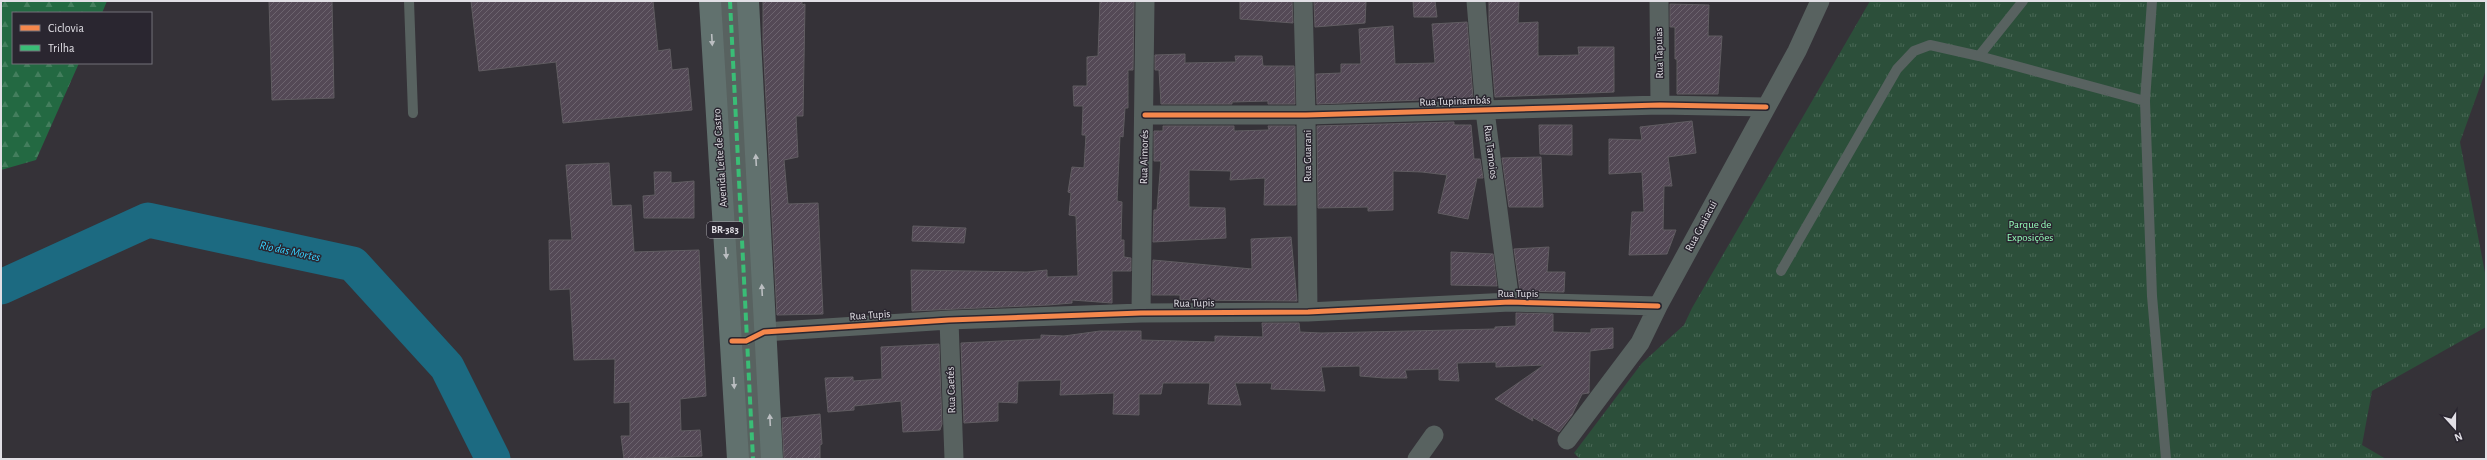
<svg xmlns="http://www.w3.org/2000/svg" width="2487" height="460" font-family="'Alegreya Sans',sans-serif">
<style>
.forest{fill:url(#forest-firs)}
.park{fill:url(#park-tufts)}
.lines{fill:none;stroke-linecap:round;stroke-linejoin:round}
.river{stroke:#1c6a81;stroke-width:35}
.building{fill:url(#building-hatch);stroke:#605c61}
.lane{stroke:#586260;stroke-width:10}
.street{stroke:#586260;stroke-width:19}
.highway{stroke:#61716e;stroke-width:22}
.quiet{stroke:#3abd76;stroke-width:4;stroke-dasharray:8 4;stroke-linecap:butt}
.cycleway-casing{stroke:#2a2630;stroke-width:8}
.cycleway{stroke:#f5874c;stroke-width:5}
.oneway{fill:#bbbec1}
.labels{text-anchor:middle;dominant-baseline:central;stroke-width:3;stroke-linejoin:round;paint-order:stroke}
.shield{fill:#2a2630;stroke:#aaa8af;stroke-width:1}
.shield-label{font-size:10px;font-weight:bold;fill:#e1dfe5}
.street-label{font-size:11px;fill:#e1dfe5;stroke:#2a2630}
.park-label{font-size:11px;fill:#95ffba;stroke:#2a2630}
.water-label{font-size:12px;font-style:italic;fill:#35d1fe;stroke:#2a2630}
</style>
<defs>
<pattern id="forest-firs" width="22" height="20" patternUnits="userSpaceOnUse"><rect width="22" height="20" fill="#236942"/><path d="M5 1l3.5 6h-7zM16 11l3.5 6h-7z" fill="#437e5d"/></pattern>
<pattern id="park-tufts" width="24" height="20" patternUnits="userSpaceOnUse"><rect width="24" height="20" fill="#2c4f3a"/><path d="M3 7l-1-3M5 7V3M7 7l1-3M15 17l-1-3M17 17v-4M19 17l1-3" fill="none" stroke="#4a6856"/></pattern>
<pattern id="building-hatch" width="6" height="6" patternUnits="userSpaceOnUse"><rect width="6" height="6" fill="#544956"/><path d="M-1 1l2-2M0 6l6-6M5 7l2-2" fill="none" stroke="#6c636e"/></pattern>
</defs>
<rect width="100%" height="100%" fill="#353238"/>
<path class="forest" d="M1 1H107L102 13H13V63H79L36 160 1 170Z"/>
<path class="park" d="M1870 1H2486V70L2460 142 2486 278V327L2372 391 2362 445 2386 459H1580L1574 453 1642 363 1684 325 1692 308Z"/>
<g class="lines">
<path class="river" d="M1 287 148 220 353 264 447 367 493 459"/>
</g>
<path class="building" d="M269 1H332L334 98 272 100Z
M471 1H653L658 51 670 49 672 70 688 68 692 110 563 123 556 62 479 71Z
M763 1H802V5L805 4 803 116H796L798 157 784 160 788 204 818 203 823 314 777 315 763 40Z
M1100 1H1134L1133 70H1128V108H1125L1123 137 1120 136 1117 201 1122 202 1121 240H1124V257L1131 258V271H1112V303L1072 300V303L1048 305 912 311 911 270 1027 272 1047 270V277L1078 276 1076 216 1069 215 1071 193 1068 192 1072 167 1084 168 1086 135H1082L1083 106H1074L1073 86H1087V57L1098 56Z
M1240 1H1292L1293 23 1240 19Z
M1314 1H1366L1365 23 1315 27Z
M1413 1H1435L1437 17H1414Z
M1489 1H1519L1518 23 1538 22V56L1579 55 1578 47H1614V92L1495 97 1489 21Z
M1670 4 1709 5 1708 36H1722L1718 94H1677V59H1675V27H1670Z
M1467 22 1473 98 1317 104 1316 74 1341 73V64H1361L1359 29 1393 26 1395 64 1435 63 1432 24Z
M1185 54V63L1236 62 1235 56H1262L1263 66H1294L1295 104H1268V101L1232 102V104H1161L1159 70H1155V55Z
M1692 121 1696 153 1668 157 1672 186H1664L1663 230H1676L1667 254 1629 255 1632 212H1644L1642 172 1609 174V139L1642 140 1640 127Z
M1454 122V125H1471L1474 159H1480L1483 178H1477L1468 219 1438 213 1447 175 1422 172 1393 171V210L1368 211V207L1318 208 1317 126Z
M1539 125H1572V155L1540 154Z
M1163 126H1234V131L1269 130 1268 126H1295L1296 205H1264L1265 178 1230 180 1231 171 1189 170V207L1225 208 1226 238 1153 242 1154 210H1157L1161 161H1154V131H1163Z
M1541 157 1543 207H1509L1502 158Z
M609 163 612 206 631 205 634 252 699 250 706 396 680 399 681 431 700 430 702 456 624 459 621 436H630V402L614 403 615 359 574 360 570 289 550 290 549 240H572L566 165Z
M654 172H671V183L694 181V218H644L643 196 655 195Z
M913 226 966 228 964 243 912 241Z
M1291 237 1297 301 1180 300V295H1152L1153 260 1252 269 1251 239Z
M1549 247 1547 272H1565L1564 292 1520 291 1514 249Z
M1451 252 1493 254 1497 286 1451 285Z
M1516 313 1553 314V332L1591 333V329L1613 328V348L1590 351 1589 393 1582 394 1572 415 1559 432 1532 417 1533 421 1495 399 1544 365 1496 367V362L1457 363 1459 381 1439 380V369L1405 370 1407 378H1384L1360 376V366L1321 367 1325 391 1271 389 1272 383H1235L1241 405 1208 404 1210 383H1163L1161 394H1139V415L1113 414 1114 393 1060 395 1061 380 1018 381 1017 403 998 402V421L964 423 961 343 1041 339V335L1064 336 1100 331H1141V340L1215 342V336L1263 337 1262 323H1299L1300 332 1321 333 1495 329V327L1516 326Z
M939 344 942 424 940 430 903 432 901 401 854 406V410L828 412 825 378 853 377V381L882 379 881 347Z
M820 414 822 444 820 445V459H784L782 418Z"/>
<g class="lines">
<path class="lane" d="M409 1 413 113
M1979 56 2023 1
M2145 101 2152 1
M1781 271 1897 69 1914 51 1930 45 1979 56 2145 101 2152 296 2166 459"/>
<path class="street" d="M730 1 753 459
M1303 1 1306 115 1308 312
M1476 1 1485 111 1510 302
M1659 1 1660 105
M1145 115H1306L1660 105 1766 107
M1141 313 1145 1
M949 320 954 459
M732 341H746L764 332 949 320 1141 313 1308 312 1510 302 1658 306
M1567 440 1640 343 1658 306 1797 51 1820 1
M1417 459 1434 435"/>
<path class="highway" d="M710 1 738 459
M748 1 772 459"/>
<path class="quiet" d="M730 1 753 459"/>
<defs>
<path id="cycleway" d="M1145 115H1306L1660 105 1766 107
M732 341H746L764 332 949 320 1141 313 1308 312 1510 302 1658 306"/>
</defs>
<use href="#cycleway" class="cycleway-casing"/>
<use href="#cycleway" class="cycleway"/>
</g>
<defs><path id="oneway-solid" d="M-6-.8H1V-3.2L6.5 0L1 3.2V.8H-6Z"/></defs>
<g class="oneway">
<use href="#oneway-solid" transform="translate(712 40) rotate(87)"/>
<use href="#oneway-solid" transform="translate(756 160) rotate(-93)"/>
<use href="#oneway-solid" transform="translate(726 253) rotate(86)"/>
<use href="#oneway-solid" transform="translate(762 290) rotate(-93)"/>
<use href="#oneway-solid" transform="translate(734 383) rotate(87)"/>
<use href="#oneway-solid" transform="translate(770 420) rotate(-93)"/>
</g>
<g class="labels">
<rect class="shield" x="707" y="222" width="36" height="16" rx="3"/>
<g class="shield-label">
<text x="725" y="230">BR-383</text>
</g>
<g class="street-label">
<text transform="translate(1659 53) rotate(-91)">Rua Tapuias</text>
<text transform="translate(1455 101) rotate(-2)">Rua Tupinambás</text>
<text transform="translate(1491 152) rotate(83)">Rua Tamoios</text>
<text transform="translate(1307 156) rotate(-90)">Rua Guarani</text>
<text transform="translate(1144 157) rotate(-89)">Rua Aimorés</text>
<text transform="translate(720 158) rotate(-94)">Avenida Leite de Castro</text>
<text transform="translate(1701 226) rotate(-62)">Rua Guaiacui</text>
<text x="1518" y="293">Rua Tupis</text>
<text transform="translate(1194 303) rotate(-1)">Rua Tupis</text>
<text transform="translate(870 315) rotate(-4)">Rua Tupis</text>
<text transform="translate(951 390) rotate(-92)">Rua Caetés</text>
</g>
<g class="park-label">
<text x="2030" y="224">Parque de<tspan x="2030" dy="13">Exposições</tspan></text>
</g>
<g class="water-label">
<text transform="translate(290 251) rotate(12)">Rio das Mortes</text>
</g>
</g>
<rect width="2487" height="460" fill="none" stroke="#e1dfe5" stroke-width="4"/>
<rect x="12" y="12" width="140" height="52" fill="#2a2630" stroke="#737078"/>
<rect x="20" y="25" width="20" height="6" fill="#f5874c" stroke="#737078"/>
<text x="48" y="32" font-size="12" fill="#e1dfe5">Ciclovia</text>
<rect x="20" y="45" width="20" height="6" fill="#3abd76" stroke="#737078"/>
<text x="48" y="52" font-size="12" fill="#e1dfe5">Trilha</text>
<g transform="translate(2455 428) rotate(159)" stroke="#2a2630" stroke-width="3" paint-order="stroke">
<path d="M0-3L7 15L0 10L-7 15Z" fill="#e1dfe5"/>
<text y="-6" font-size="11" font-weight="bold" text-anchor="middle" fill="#e1dfe5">N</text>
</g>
</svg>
